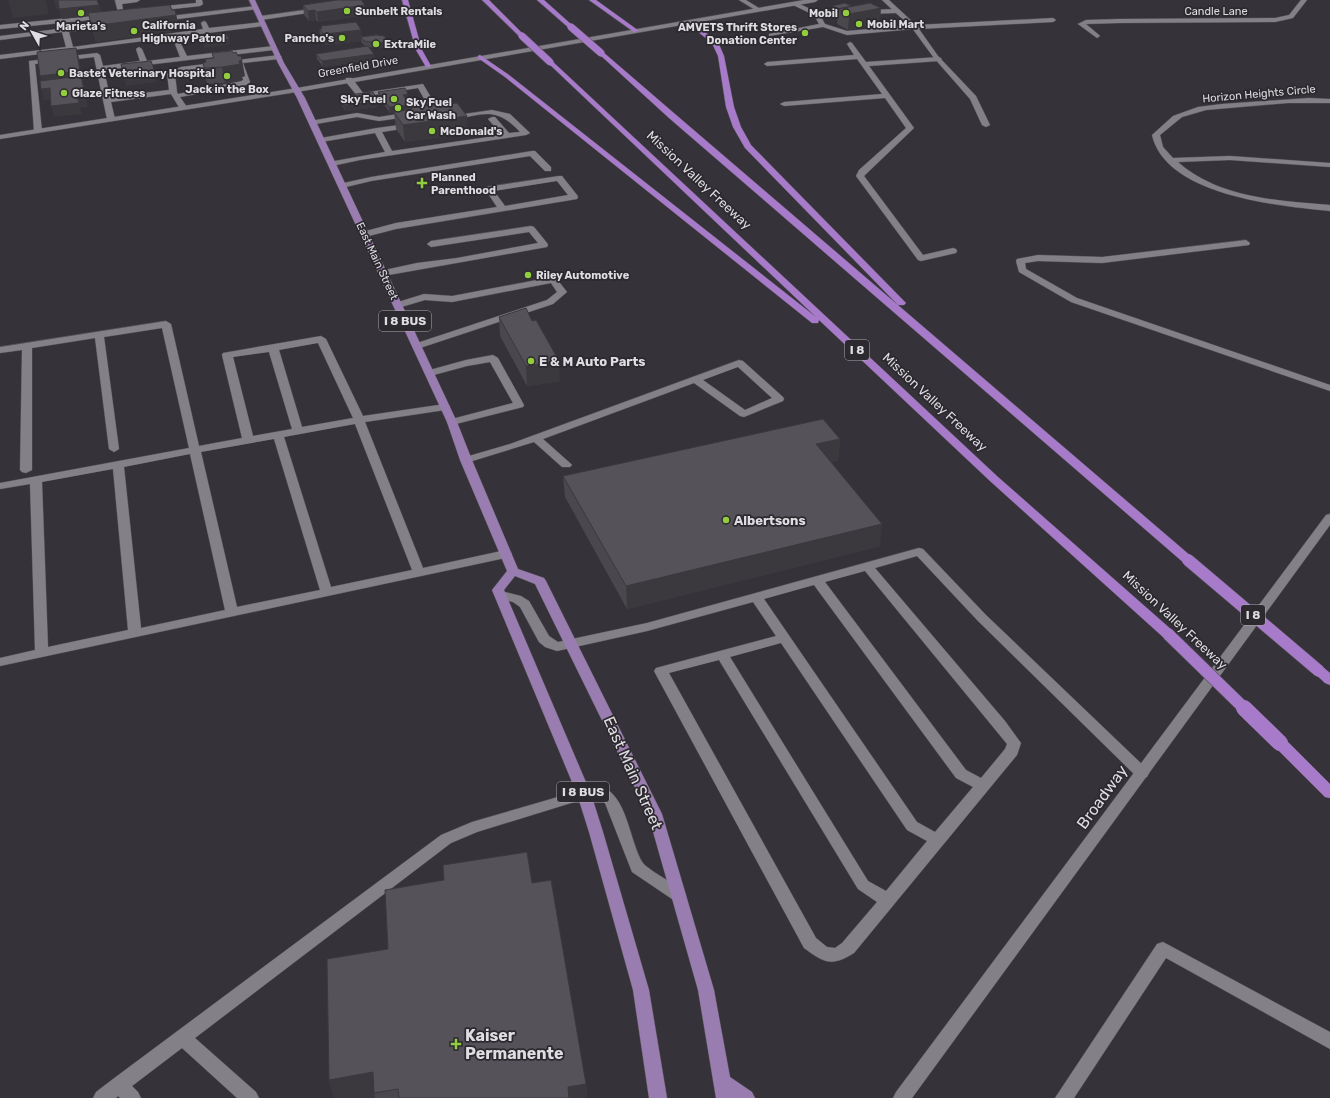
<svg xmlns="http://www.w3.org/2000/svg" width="1330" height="1098" font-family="Rubik,sans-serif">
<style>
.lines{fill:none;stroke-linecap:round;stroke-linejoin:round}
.lane-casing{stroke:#535156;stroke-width:1}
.street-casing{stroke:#535156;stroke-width:1}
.secondary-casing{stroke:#535156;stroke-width:1}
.primary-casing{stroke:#535156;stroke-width:1}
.highway-casing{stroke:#535156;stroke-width:1}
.lane{fill:#848088;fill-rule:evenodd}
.street{fill:#848088;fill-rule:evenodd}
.secondary{fill:#848088;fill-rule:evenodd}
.primary{fill:#9a7db0;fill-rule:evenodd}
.highway{fill:#a87bca;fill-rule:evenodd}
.highway-bridge-far2-casing{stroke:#535156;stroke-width:8;stroke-linecap:butt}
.highway-bridge-far1-casing{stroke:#535156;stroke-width:13;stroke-linecap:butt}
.highway-bridge-casing{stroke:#535156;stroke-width:16;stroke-linecap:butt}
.highway-bridge-far2{stroke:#a87bca;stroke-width:7}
.highway-bridge-far1{stroke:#a87bca;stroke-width:12}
.highway-bridge{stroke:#a87bca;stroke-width:16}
.wall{fill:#4a474d}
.shaded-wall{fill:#3c393e}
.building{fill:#565259;stroke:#3c393e}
.poi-dot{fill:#92cd3e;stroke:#2c292f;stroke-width:1.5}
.labels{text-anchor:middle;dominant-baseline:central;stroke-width:3.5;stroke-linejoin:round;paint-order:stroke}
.far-poi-label{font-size:11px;font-weight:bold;fill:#dfdde1;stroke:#2c292f;text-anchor:start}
.far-street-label{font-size:11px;fill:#dfdde1;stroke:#2c292f}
.shield{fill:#2c292f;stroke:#a9a7ac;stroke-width:1}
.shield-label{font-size:12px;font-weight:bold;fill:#dfdde1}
.street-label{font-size:13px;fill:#dfdde1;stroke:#2c292f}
.poi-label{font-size:13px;font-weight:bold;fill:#dfdde1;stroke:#2c292f;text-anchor:start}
.near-street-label{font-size:16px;fill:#dfdde1;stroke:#2c292f}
.near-poi-label{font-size:16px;font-weight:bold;fill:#dfdde1;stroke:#2c292f;text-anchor:start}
</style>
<rect width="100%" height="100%" fill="#363239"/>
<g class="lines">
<defs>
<path id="lane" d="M115 0H140L137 2 122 4 124 15 121 17 0 29V25L118 13Z
M196 0H202L203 4 200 6 155 11 152 9 155 7 196 3Z
M795 2 817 12 857 7 869 10 896 9 899 11 896 13 869 14 857 11 820 15 825 24 847 31 914 25 917 27 914 29 847 35 823 27 769 36V34L819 24 814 15 793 5 792 4Z
M256 6 258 7V9L162 21 159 19 162 17Z
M319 8 322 10 321 11 261 20 258 18 261 16Z
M1086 20 1119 19 1122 21 1119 23 1086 24 1099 35 1100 36 1097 38 1078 24Z
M204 21 206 22 209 28 263 22 266 24 263 26 0 59V55L66 47 62 32 0 40V36L108 23 111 25 108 27 69 32 73 47 203 29 201 23Z
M178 42 181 44 187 56 274 46 277 48 274 50 104 70 110 97 169 90 167 73 181 67 279 55 282 57 279 59 243 63 250 82 249 84 238 87 180 97 187 107 186 109H180L171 94 111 102 115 119 111 121 107 119 94 57 35 64 42 131 38 133 34 131 29 61 97 53 100 55 103 66 140 61 136 49 139 47 142 49 147 61 180 57 175 44ZM236 64 242 81 178 94 177 92 175 74 182 71Z
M850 42 852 43 866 62 939 57 942 59 939 61 869 66 914 128 864 176 923 255 953 248 956 249 957 251 956 253 921 261 918 260 856 176 859 170 906 128 885 98 784 106 780 104 784 102 882 94 857 59 767 66 764 64 767 62 854 55 847 44Z
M346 78H352L363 93 423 84 439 111 435 113 379 121 357 117 310 125V121L357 113 379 117 430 109 418 88 361 97H358L346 82Z
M492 110 510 114 530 133 526 135 360 160 332 166 328 164 329 162 385 152 375 133 321 142 317 140 321 138 377 128 414 123V127L382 132 392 151 502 135 488 119 492 117H495L509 133 520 132C495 105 483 115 451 120L447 118 451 116Z
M532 151H535L551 167V171H545L530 156 371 181 342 188 338 186 339 184 371 177Z
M559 176H562L577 195 578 197 577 199 396 229 365 237 361 234 362 232 396 223 497 207 485 189 486 187ZM557 181 568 195 505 206 494 191Z
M531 226 534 227 547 243 548 245 547 247 383 276 378 273 380 271 417 263 457 258 538 243 529 232 431 247 427 244 431 241Z
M1246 240 1250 243 1249 245 1102 263 1038 261 1025 263 1026 269 1077 298 1330 385V391L1071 302 1019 272 1016 261 1017 259 1038 255 1102 257Z
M553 277 556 278 567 292 553 304 417 349 412 346 414 344 547 300 557 292 551 283 452 302 425 300 398 308 393 305 395 303 424 294 452 296Z
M166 321 171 324 199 446 242 438 222 355 223 353 321 336 326 339 363 416 445 404 449 405 450 407 445 410 365 422 423 568 506 550 510 551 512 554 510 557 0 666V658L35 650 30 484 0 489V483L189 448 162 328 104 337 119 449 114 452 109 449 95 338 32 348V470L26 473 22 472 20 470 22 350 0 353V347ZM318 343 353 418 302 427 279 350ZM269 352 292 429 253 436 233 357ZM355 424 412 570 331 587 284 437ZM274 439 320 590 237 607 201 452ZM190 454 225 610 141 628 124 467ZM113 469 128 630 48 647 42 482Z
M493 355 498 358 524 405 523 407 456 424H448L447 422 448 420 513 403 490 362 467 366 430 376 425 373 426 371 466 360Z
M739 360 743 361 783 397 784 399 783 401 744 417 740 416 694 383 543 439 570 463 572 465 570 467H562L534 442 466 463 460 460 462 458 510 444ZM738 367 772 398 745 410 703 380Z
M919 548 923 549 986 615 1147 769 1149 773 1147 777 1142 778 1137 777 978 621 917 556 875 568 1005 721 1021 743 1017 755 854 953C832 967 824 963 804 948L654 671 656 668 776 636 753 602 647 631 557 651 545 647 539 642 520 607 513 602 497 598 495 595 497 592 501 591 521 596 529 601 549 636 558 642 647 623ZM865 571 1007 744 1005 749 981 778 966 770 825 582ZM814 585 956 778 973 787 935 832 917 822 764 599ZM781 643 907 830 927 841 886 891 868 881 730 657ZM719 660 858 889 877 902 842 943 835 948 827 947 816 938 669 673Z
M596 786C627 788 629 842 643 863 647 869 676 885 684 891L686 895 684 899 678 901 672 899 632 872 605 803 598 797 584 799 477 832 451 843 195 1038 256 1092 259 1098H237L182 1048 132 1086 138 1092 141 1098H120L118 1096 116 1098H93L96 1092 113 1079 441 835 472 822Z
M1163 942 1330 1032V1049L1166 958 1074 1098H1055L1157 944Z"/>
<path id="street" d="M739 0H746L762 10 757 11Z
M882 0H889L916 25 1053 18 1056 20 1053 22 919 29 938 56 976 96 990 125 986 127 982 125 970 99 934 58 912 28Z
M1301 0H1307L1293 18 1275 22 1119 23 1116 21 1119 19 1275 18 1289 15Z
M1309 98 1330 99V103H1288L1206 110 1182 117 1160 135 1163 147 1173 158 1230 156 1330 163V167L1230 160 1178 162C1218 198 1279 201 1330 205V211C1280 206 1166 196 1152 135L1173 116 1198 107 1222 104Z"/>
<path id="secondary" d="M804 0H818L815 2 297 92 0 139V135L297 88Z
M1330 514V525L912 1098H893L896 1092 1326 515Z"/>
<path id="primary" d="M249 0H255L284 63 305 98 457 422 472 460 518 569 544 578 546 581 662 814 714 990 730 1077 752 1092 755 1098H716L698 990 648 814 535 584 515 576 504 590 591 794 603 832 649 990 667 1098H649L633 990 589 832 577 794 492 590 507 571 460 460 447 422 297 98 278 63Z"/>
<path id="highway" d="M402 0H408L422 50 431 66 430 67H426L416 50Z
M482 0H489L524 35V37H520Z
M537 0H544L573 26V28H569Z
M589 0H596L639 31 634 32Z
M688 22H692L718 42 724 56 734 107 741 127 751 145 904 301 906 303 904 305H898L745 148 733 127 726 107 718 56 712 43 688 24Z
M599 52H603L675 114 1192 557 1194 560 1192 563H1184L669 118 599 54Z
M480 55 509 75 816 317 547 62 552 61 998 477 1173 631 1174 634 1173 637 1168 638 1163 637 990 481 819 320 818 323H812L505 77 478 58V56Z
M1319 666 1324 668 1330 673V685L1325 683 1312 671 1314 668Z
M1280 738 1285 739 1330 784V798L1325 797 1275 747 1273 743 1275 739Z"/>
</defs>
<use href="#lane" class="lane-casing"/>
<use href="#street" class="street-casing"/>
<use href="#secondary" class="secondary-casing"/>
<use href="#primary" class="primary-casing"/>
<use href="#highway" class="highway-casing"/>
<use href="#lane" class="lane"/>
<use href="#street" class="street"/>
<use href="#secondary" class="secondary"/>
<use href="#primary" class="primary"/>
<use href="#highway" class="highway"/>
<defs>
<path id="highway-bridge-far2" d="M571 27 601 53
M522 36 550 62"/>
<path id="highway-bridge-far1" d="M1188 560 1319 671
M1168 634 1245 709"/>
<path id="highway-bridge" d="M1244 708 1280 743"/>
</defs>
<use href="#highway-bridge-far2" class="highway-bridge-far2-casing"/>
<use href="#highway-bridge-far1" class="highway-bridge-far1-casing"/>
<use href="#highway-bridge" class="highway-bridge-casing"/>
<use href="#highway-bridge-far2" class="highway-bridge-far2"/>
<use href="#highway-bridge-far1" class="highway-bridge-far1"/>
<use href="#highway-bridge" class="highway-bridge"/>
</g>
<path class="wall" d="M54 0H97L101 12 180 30 96 42 89 16 62 19 59 9H57Z
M303 5 366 15 318 22 316 20 309 21 304 15Z
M832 6 880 23 848 30 837 24 838 14 832 11Z
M321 26 362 37 390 46 378 48 368 47 375 59 323 67 317 59 316 54 367 47 365 46 362 43 361 41 326 45 321 40 319 29H321Z
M212 53 245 76 242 77 243 80 238 81 225 83 210 84 207 83 203 63 206 62 205 59 213 58Z
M378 92 409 100H407L410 105V110L411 108 468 133 405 142 396 129 394 112 390 113 379 98Z
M340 96 378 107 345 111 341 102Z
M499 317 560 381 527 386 500 336Z
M840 439 838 460 831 462 880 546 627 609 565 497 563 476Z
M532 883 586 1084 587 1098H334L329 1080 388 949Z"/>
<path class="shaded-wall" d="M8 0H46L49 14 13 18Z
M54 0H58L60 9H57Z
M99 5 101 15 62 19 59 9Z
M365 5 366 15 318 22 317 12Z
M881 8 880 23 848 30 849 14Z
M175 10 180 30 96 42 92 26Z
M315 10 316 20 309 21 308 11Z
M361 30 362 38 361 37V41L326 45 324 34Z
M229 39 230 44 204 48 203 42Z
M389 41 390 46 378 48V43Z
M76 48 79 58 83 82 88 107 80 108 82 114 54 117 51 106 52 99 44 100 41 89 42 86 40 76Z
M374 54 375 59 323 67 322 61Z
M242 60 245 76 242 77 243 80 238 81 225 83 222 67 239 61Z
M155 72 157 82 126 86 123 75Z
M408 94 409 100H404L403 95Z
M378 101V107L345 111 344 106Z
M410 105 411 110 390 113 389 107Z
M467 116 468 133 405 142 403 125Z
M559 361 560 381 527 386 526 366Z
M840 439 838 460 815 465 816 444Z
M882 524 880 546 627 609 626 586Z
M373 1072 374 1093 375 1098H334L329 1080Z
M586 1084 587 1098H568V1087Z"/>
<path class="building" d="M58 0H97L99 5 59 9Z
M337 0H361L365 5 317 12 315 10 308 11 303 5Z
M845 3 851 6 838 9 832 6Z
M870 3 881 8 849 14 838 9Z
M170 5 172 10H175L176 15 92 26 88 13Z
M356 22 361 30 324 34 319 29H322L321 26Z
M226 33 229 39 203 42 200 36Z
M376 35 384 36 389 41 378 43 364 41 361 37Z
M368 46 374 54 322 61 316 54Z
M76 48 80 71 40 76 37 52Z
M232 51 233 53 236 52 238 56H241L242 60 239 61 240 64 235 65 222 67 207 68 204 67 203 63 206 62 205 59 214 58 212 53Z
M151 61 155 72 123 75 121 64Z
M81 76 85 95 77 97 79 103 51 106 50 88 41 89 40 81Z
M405 88 408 94 403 95 410 105 389 107 378 92Z
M373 92 378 101 344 106 340 96Z
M448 102 449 104 457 103 467 116 403 125 394 112 412 109 411 108Z
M526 308 532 321 536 320 559 361 526 366 499 317Z
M823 419 840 439 816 444 882 524 626 586 563 476Z
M527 852 532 883 551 880 586 1084 568 1087 569 1098H399L398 1089 374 1093 373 1072 329 1080 327 959 388 949 385 890 444 880 443 865Z"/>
<g class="poi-dot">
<circle cx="347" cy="11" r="4"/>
<circle cx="81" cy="13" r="4"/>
<circle cx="846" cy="13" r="4"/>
<circle cx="859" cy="24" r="4"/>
<circle cx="134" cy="31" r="4"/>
<circle cx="805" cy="33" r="4"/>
<circle cx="342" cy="38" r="4"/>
<circle cx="376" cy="44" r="4"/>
<circle cx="61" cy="73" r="4"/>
<circle cx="227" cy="76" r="4"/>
<circle cx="64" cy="93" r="4"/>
<circle cx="394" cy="99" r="4"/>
<circle cx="398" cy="108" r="4"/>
<circle cx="432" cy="131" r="4"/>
<path d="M420 177h4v4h4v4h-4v4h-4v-4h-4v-4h4z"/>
<circle cx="528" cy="275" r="4"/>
<circle cx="531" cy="361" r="4"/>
<circle cx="726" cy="520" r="4"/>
<path d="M454 1038h4v4h4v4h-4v4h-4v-4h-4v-4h4z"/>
</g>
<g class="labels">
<g class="far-poi-label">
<text x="355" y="11">Sunbelt Rentals</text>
<text x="838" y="13" text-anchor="end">Mobil</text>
<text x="867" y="24">Mobil Mart</text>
<text x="142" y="25">California<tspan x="142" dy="13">Highway Patrol</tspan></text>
<text x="81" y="26" text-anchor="middle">Marieta's</text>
<text x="797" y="27" text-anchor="end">AMVETS Thrift Stores<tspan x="797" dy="13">Donation Center</tspan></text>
<text x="334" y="38" text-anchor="end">Pancho's</text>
<text x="384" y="44">ExtraMile</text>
<text x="69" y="73">Bastet Veterinary Hospital</text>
<text x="227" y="89" text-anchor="middle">Jack in the Box</text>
<text x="72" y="93">Glaze Fitness</text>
<text x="386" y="99" text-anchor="end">Sky Fuel</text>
<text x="406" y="102">Sky Fuel<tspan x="406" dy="13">Car Wash</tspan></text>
<text x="440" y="131">McDonald's</text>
<text x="431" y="177">Planned<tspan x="431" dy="13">Parenthood</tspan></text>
<text x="536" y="275">Riley Automotive</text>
</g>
<g class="far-street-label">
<text x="1216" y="11">Candle Lane</text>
<text transform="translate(358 67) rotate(-10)">Greenfield Drive</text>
<text transform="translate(1259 94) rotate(-5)">Horizon Heights Circle</text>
<text transform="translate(377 261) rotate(65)">East Main Street</text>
</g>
<g class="shield">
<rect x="379" y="311" width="52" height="20" rx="3"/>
<rect x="845" y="340" width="24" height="20" rx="3"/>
<rect x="1241" y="605" width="24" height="20" rx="3"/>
<rect x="557" y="782" width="52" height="20" rx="3"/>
</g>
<g class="shield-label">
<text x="405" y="321">I 8 BUS</text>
<text x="857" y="350">I 8</text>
<text x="1253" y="615">I 8</text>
<text x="583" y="792">I 8 BUS</text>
</g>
<g class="street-label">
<text transform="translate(699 180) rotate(43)">Mission Valley Freeway</text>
<text transform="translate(935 402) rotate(43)">Mission Valley Freeway</text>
<text transform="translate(1175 620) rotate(43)">Mission Valley Freeway</text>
</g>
<g class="poi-label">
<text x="539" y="361">E &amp; M Auto Parts</text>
<text x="734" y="520">Albertsons</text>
</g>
<g class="near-street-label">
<text transform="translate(633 773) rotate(66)">East Main Street</text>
<text transform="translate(1102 797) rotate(-54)">Broadway</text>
</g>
<g class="near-poi-label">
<text x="465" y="1035">Kaiser<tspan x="465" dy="18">Permanente</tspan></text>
</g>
</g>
<g transform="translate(32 32) rotate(309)" stroke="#2c292f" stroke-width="3" paint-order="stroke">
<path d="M0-3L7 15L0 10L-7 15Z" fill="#dfdde1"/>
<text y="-6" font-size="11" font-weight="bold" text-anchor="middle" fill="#dfdde1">N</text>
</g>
</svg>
